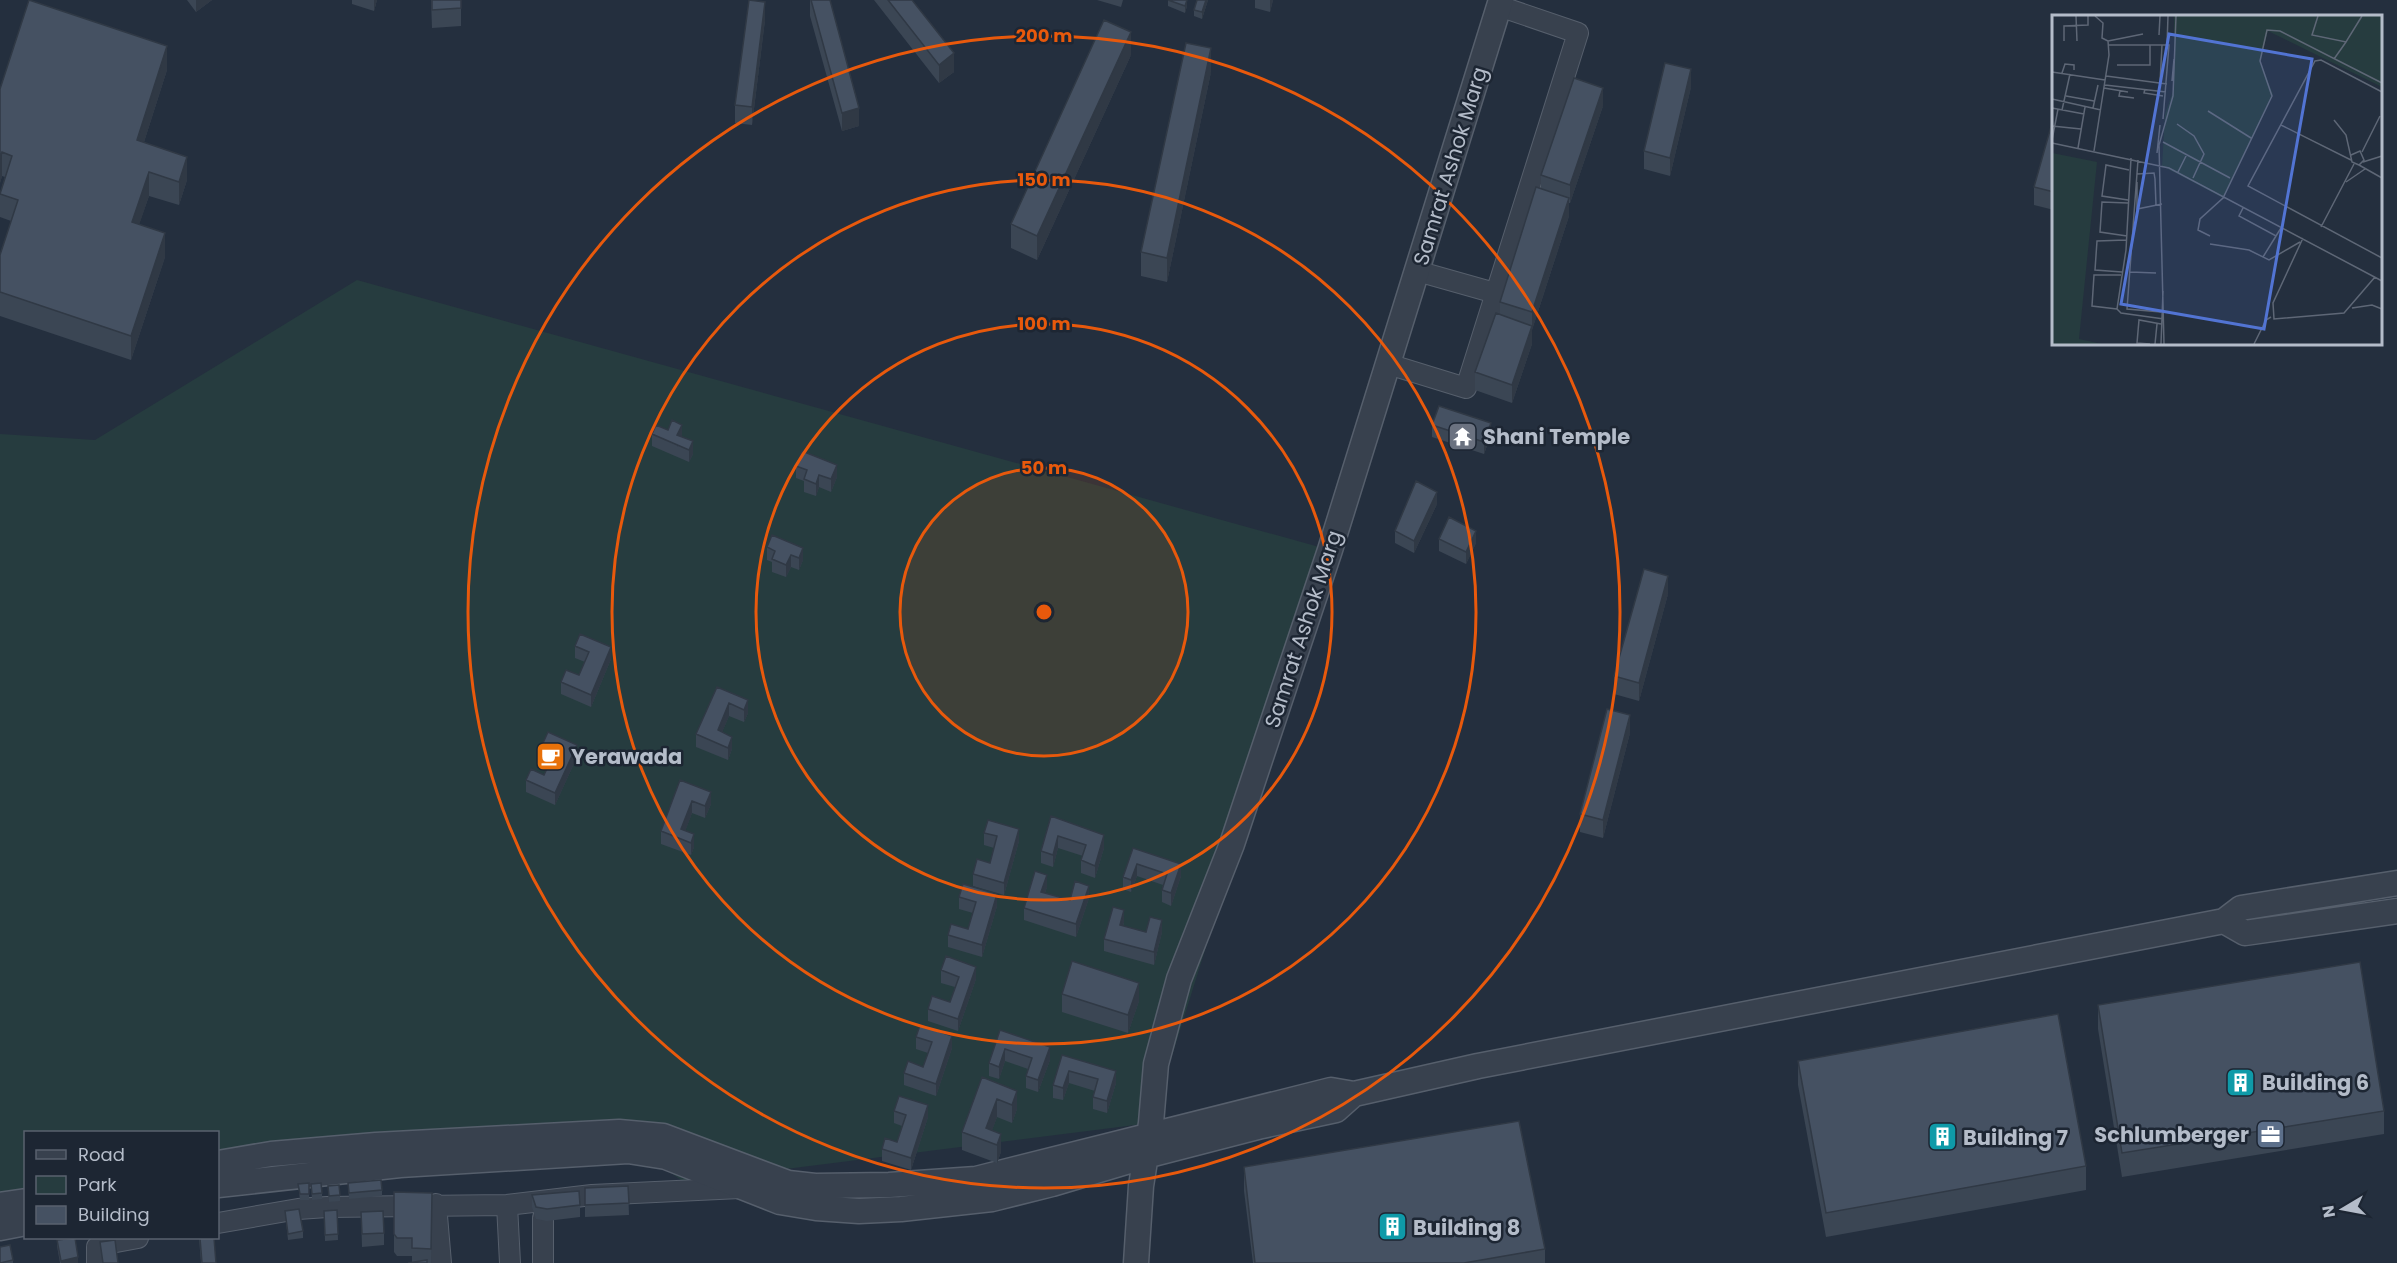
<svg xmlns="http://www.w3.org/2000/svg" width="2397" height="1263" font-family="Poppins,sans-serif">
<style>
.green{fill:#263c3f}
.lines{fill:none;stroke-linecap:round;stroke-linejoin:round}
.minor-casing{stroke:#565f6c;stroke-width:22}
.tertiary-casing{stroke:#565f6c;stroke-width:27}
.minor{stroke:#38414e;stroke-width:20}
.tertiary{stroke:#38414e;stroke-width:24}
.wall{fill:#3b4654}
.shaded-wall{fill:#303945}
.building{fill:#455162;stroke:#303945;stroke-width:1.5}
.ring{fill:none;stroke:#e8590c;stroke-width:3}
.labels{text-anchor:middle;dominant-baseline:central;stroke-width:5;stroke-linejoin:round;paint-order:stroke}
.street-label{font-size:21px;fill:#b4bcc9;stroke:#1d2633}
.poi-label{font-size:21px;font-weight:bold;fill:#b4bcc9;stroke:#1d2633;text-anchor:start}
.inset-road{fill:none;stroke:#5e6776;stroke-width:1.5}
.view{fill:#5274d3;fill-opacity:0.15;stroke:#5274d3;stroke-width:3}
.inset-edge{fill:none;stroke:#b4bcc9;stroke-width:3}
.centre{fill:#e8590c;stroke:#1d2633;stroke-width:3}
.ring-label{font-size:18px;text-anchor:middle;font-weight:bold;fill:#e8590c;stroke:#1d2633;stroke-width:5;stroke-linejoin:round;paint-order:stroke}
</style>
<rect width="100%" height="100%" fill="#242f3e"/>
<path class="green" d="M357 280 1330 550 1151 1123 699 1180H681L660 1165 661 1144 392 1163 218 1165V1132H26L25 1204 0 1210V434L95 440Z"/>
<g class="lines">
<defs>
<path id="minor" d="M1417 271 1495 293
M1388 364 1466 388 1578 33 1499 6
M436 1204 441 1263
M507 1205 510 1263
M543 1218V1263
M218 1223 298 1209 327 1207 507 1205 592 1195 740 1188
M97 1263V1247L100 1245 138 1238"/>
<path id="tertiary" d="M2224 921 2245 933 2397 911
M218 1163 271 1154 376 1145 619 1132 663 1136 788 1183 815 1186 889 1185 976 1179 1331 1090 1354 1094 1478 1066 2224 921 2241 908 2397 883
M218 1185 400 1165 628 1151 666 1157 780 1202 816 1208 859 1211 901 1209 992 1199 1052 1184 1146 1156 1262 1126 1336 1110 1354 1094
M0 1205 26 1201
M0 1228 26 1223
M1136 1263 1141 1186 1151 1123 1156 1064 1179 979 1232 844 1330 550 1501 0"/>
</defs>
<use href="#minor" class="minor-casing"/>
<use href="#tertiary" class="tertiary-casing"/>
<use href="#minor" class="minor"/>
<use href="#tertiary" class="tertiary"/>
</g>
<path class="wall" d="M187 0H212L196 12Z
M352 0H377L374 11 352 4Z
M431 0H461V26L432 28Z
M810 0H830L859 126 842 131 810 16Z
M874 0H912L954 72 939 83Z
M1097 0H1123L1121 7Z
M1168 0 1187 6 1185 13 1168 6Z
M1197 0H1208L1202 19 1194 16V10Z
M1255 0H1273L1270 12 1255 8Z
M765 20 752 125 735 123V105Z
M1131 55 1037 260 1011 248V224Z
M167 70 144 142 187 180 179 205 149 196 139 224 165 257 131 360 0 316V255L11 221 0 217V193L5 177 2 176 0 183V89Z
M1211 72 1167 282 1141 276V252Z
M1691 87 1670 176 1644 169V151Z
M1603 106 1570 203H1569V216L1532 330V344L1512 403 1475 390V372L1500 314V302L1541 189V175Z
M2054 116V210L2034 205V187Z
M1432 425 1491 435 1484 454 1432 437Z
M652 434 682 437 693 454 689 462 652 446Z
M796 466 837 477 831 492 819 487 816 496 804 492V481L796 478Z
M1437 504 1414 553 1395 543V531Z
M772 535 803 560 799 570 791 567 786 577 772 572V562L767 560V547Z
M1439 539 1476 543 1466 564 1439 551Z
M1668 594 1639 701 1614 694V676Z
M575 646 611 659 591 707 561 694V682L579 675 585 662 575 658Z
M717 687 748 713 744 722 729 716 722 732 732 749 728 760 696 747V734Z
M1630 733 1603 838 1580 832V814Z
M543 743 577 757 555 805 526 792V780L544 775 551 759 543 755Z
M680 780 711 804 705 818 692 813 685 831 694 847 691 855 661 844V831Z
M1051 816 1104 848 1095 878 1081 873V860L1083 856 1058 848 1053 867 1041 863V851Z
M984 833 1019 841 1004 895 973 886V874L990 863 994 848 984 845Z
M1133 848 1181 876 1171 906 1162 902V890L1163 885 1137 876 1131 892 1123 889V877Z
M1047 887 1045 893 1070 900 1089 898 1076 937 1024 920V908Z
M959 897 997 906 982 957 948 947V935L968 929 973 913 959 909Z
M1124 922 1123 926 1146 932H1162L1154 965 1104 951V939Z
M941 970 976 979 958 1031 928 1021V1009L950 1002 955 987 941 983Z
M1062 994 1139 1001 1128 1033 1062 1012Z
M2098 1005 2384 1111V1134L2122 1177 2098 1029Z
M1000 1030 1050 1060 1038 1092 1026 1088V1076L1028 1069 1005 1061 999 1079 989 1076V1063Z
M916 1037 952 1048 936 1096 904 1085V1073L923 1067 928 1053 916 1049Z
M1062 1055 1116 1083 1107 1113 1093 1109V1097L1095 1091 1069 1083 1063 1100 1053 1098V1085Z
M1798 1061 2086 1166V1190L1826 1237 1798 1085Z
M982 1077 1017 1109 1012 1123 997 1117 992 1130 1001 1152 997 1163 962 1150V1132Z
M894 1111 928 1117 911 1170 882 1161V1149L897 1142 902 1126 894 1123Z
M1244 1167 1545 1249V1263H1253L1244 1191Z
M348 1183 382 1190V1196L349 1199Z
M298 1184 309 1194V1200H300Z
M311 1184 322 1193V1199L312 1200Z
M328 1186 340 1195V1201L329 1202Z
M628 1186 629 1215 585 1217V1188Z
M394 1192 432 1193 431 1263H408L412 1262V1256H397L394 1252Z
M532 1195 580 1205V1217L547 1221 536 1219 532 1207Z
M337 1210 338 1240 325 1241 324 1211Z
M285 1211 303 1231V1238L288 1240Z
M361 1212 384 1233V1245L362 1247Z
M199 1238H214L216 1263H201Z
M57 1240 78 1263H60L57 1246Z
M13 1260V1263H0Z"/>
<path class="shaded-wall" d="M196 0H212L196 12Z
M374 0H377L374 11Z
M1187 0V6L1185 13V6Z
M1206 0H1208L1202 19V12Z
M1270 0H1273L1270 12Z
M765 2V20L752 125V107Z
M1131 32V55L1037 260V236Z
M167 46V70L137 164V140Z
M1211 48V72L1167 282V258Z
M954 53V72L939 83V65Z
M1691 69V87L1670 176V158Z
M1603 88V106L1570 203V185Z
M859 108V126L842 131V113Z
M2 152V176L0 183V159Z
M187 157V180L179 205V182Z
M149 172V196L132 246V222Z
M1569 198V216L1532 330V312Z
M165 233V257L131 360V336Z
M1532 326V344L1512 403V385Z
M1491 423V435L1484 454V442Z
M682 425V437L677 447V435Z
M693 441V454L689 462V450Z
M837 465V477L831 492V479Z
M819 475V487L816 496V484Z
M1437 492V504L1414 553V541Z
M1476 531V543L1466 564V552Z
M803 548V560L799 570V558Z
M791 555V567L786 577V565Z
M1668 576V594L1639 701V683Z
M611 647V659L591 707V695Z
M748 700V713L744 722V710Z
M729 703V716L718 742V730Z
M1630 715V733L1603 838V820Z
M732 737V749L728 760V748Z
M577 745V757L555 805V793Z
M711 792V804L705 818V806Z
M692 801V813L682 840 681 829Z
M1019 829V841L1004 895V883Z
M694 834V847L691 855V843Z
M1104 835V848L1095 878V866Z
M1058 836V848L1053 867V855Z
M1137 864V876L1131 892V880Z
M1181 864V876L1171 906V893Z
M1047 875V887L1041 904V892Z
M1089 886V898L1076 937V924Z
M997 894V906L982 957V945Z
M1124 910V922L1120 937V925Z
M1162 920V932L1154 965V952Z
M976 967V979L958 1031V1019Z
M1139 983V1001L1128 1033V1015Z
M952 1036V1048L936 1096V1084Z
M1050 1047V1060L1038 1092V1080Z
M1005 1049V1061L999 1079V1067Z
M1069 1071V1083L1063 1100V1088Z
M1116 1071V1083L1107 1113V1101Z
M1017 1091V1109L1012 1123V1105Z
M997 1099V1117L988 1142 986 1128Z
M928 1105V1117L911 1170V1158Z
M1001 1134V1152L997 1163V1145Z
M78 1257V1263H61V1261Z"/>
<path class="building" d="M29 0 167 46 137 140 187 157 179 182 149 172 132 222 165 233 131 336 0 292V255L18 200 0 194 12 156 2 152 0 159V89Z
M432 0H461V8L432 10Z
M749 0 765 2 752 107 735 105Z
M811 0H830L859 108 842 113Z
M888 0H912L954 53 939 65Z
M1168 0H1187L1185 6Z
M1197 0H1206L1202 12 1194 10Z
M1104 20 1131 32 1037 236 1011 224Z
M1186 43 1211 48 1167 258 1141 252Z
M1665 63 1691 69 1670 158 1644 151Z
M1574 78 1603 88 1570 185 1541 175Z
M2054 116V192L2034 187Z
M1536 187 1569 198 1532 312 1500 302Z
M1496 313 1532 326 1512 385 1475 372Z
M1439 406 1491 423 1484 442 1432 425Z
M672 420 682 425 677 435 693 441 689 450 652 434 656 425 668 430Z
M802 451 837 465 831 479 819 475 816 484 804 479 807 470 796 466Z
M1416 481 1437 492 1414 541 1395 531Z
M1449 517 1476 531 1466 552 1439 539Z
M772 535 803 548 799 558 791 555 786 565 772 559 775 551 767 547Z
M1644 569 1668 576 1639 683 1614 676Z
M580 634 611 647 591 695 561 682 566 670 579 675 589 652 575 646Z
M717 687 748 700 744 710 729 703 718 730 732 737 728 748 696 734Z
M1607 709 1630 715 1603 820 1580 814Z
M548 732 577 745 555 793 526 780 531 769 544 775 556 749 543 743Z
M680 780 711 792 705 806 692 801 681 829 694 834 691 843 661 831Z
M1051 816 1104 835 1095 866 1081 860 1086 845 1058 836 1053 855 1041 851Z
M988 820 1019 829 1004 883 973 874 977 859 990 863 997 836 984 833Z
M1133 848 1181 864 1171 893 1162 890 1167 874 1137 864 1131 880 1123 877Z
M1035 871 1047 875 1041 892 1070 900 1075 881 1089 886 1076 924 1024 908Z
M963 884 997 894 982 945 948 935 951 924 968 929 976 902 959 897Z
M1113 907 1124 910 1120 925 1146 932 1150 917 1162 920 1154 952 1104 939Z
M946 956 976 967 958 1019 928 1009 932 996 950 1002 959 977 941 970Z
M1072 961 1139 983 1128 1015 1062 994Z
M2360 962 2384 1111 2122 1153 2098 1005Z
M2058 1014 2086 1166 1826 1213 1798 1061Z
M920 1025 952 1036 936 1084 904 1073 908 1061 923 1067 932 1042 916 1037Z
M1000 1030 1050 1047 1038 1080 1026 1076 1032 1058 1005 1049 999 1067 989 1063Z
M1062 1055 1116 1071 1107 1101 1093 1097 1098 1079 1069 1071 1063 1088 1053 1085Z
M982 1077 1017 1091 1012 1105 997 1099 986 1128 1001 1134 997 1145 962 1132Z
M899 1096 928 1105 911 1158 882 1149 885 1138 897 1142 906 1115 894 1111Z
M1519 1121 1545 1249 1464 1263H1255L1244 1167Z
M381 1180 382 1190 349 1193 348 1183Z
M309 1183V1194H300L298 1184Z
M321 1183 322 1193 312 1194 311 1184Z
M339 1185 340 1195 329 1196 328 1186Z
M628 1186 629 1203 585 1205V1188Z
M579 1191 580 1205 547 1209 536 1207 532 1195Z
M394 1192 432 1193 431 1249 412 1248V1238H397L394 1234Z
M299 1209 303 1231 288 1234 285 1211Z
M337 1210 338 1234 325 1235 324 1211Z
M383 1211 384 1233 362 1234 361 1212Z
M75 1238 78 1257 61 1261 57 1240Z
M200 1238H214L216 1263H202Z
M115 1240 118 1263H103L100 1242Z
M10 1245 13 1260 0 1263V1247Z
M427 1260V1263H408Z"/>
<circle cx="1044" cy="612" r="144" fill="#e8590c" fill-opacity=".12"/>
<g class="ring">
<circle cx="1044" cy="612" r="144"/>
<circle cx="1044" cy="612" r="288"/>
<circle cx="1044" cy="612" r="432"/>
<circle cx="1044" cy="612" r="576"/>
</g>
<defs>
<symbol id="temple-square" viewBox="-11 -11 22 22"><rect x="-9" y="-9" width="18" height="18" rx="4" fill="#6b7280" stroke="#1d2633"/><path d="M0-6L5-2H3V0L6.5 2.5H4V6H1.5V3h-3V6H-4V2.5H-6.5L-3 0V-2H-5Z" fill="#fff"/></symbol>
<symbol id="cafe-square" viewBox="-11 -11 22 22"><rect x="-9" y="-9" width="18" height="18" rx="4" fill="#e8710a" stroke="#1d2633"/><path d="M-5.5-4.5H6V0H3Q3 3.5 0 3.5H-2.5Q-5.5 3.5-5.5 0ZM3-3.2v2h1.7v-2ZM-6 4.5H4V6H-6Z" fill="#fff"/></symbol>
<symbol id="building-square" viewBox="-11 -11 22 22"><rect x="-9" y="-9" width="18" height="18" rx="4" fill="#0f9aa8" stroke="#1d2633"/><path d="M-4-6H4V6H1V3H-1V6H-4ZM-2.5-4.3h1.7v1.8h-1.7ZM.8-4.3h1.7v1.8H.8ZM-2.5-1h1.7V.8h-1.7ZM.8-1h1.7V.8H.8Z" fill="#fff"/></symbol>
<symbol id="office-square" viewBox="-11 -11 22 22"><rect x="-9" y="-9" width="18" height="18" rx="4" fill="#5c6f8a" stroke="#1d2633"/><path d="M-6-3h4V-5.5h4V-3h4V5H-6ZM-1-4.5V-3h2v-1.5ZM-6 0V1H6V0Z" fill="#fff"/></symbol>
</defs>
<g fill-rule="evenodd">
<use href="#temple-square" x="1446" y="420" width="33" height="33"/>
<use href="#cafe-square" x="534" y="740" width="33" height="33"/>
<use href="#building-square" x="2224" y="1066" width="33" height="33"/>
<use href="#office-square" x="2254" y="1118" width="33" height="33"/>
<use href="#building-square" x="1926" y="1120" width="33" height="33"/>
<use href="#building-square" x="1376" y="1210" width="33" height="33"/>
</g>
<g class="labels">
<g class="street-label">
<text transform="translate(1450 166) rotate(-73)">Samrat Ashok Marg</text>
<text transform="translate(1303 629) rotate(-72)">Samrat Ashok Marg</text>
</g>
<g class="poi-label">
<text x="1483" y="436">Shani Temple</text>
<text x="571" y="756">Yerawada</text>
<text x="2262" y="1082">Building 6</text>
<text x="2249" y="1134" text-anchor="end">Schlumberger</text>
<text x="1963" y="1137">Building 7</text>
<text x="1413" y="1227">Building 8</text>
</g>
</g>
<g transform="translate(2052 15)">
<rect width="330" height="330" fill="#242f3e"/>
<path d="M122 1H330V72L216 16 208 46 221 79 171 183 110 151 113 99 122 73ZM0 138 45 147 27 324 50 329H0Z" fill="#263c3f"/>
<path class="inset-road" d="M24 1 25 26M266 1 260 20 294 27 310 1M107 20 108 1M12 26V11L36 10V1M56 26 91 19M57 30H117L111 104M115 30 116 1M282 44 294 27M65 50H98V30M0 57 53 65M10 58 13 49 22 50V55M54 61 115 69M120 66 122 44M108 68 110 30M53 70 114 77M52 73 76 77M93 74 92 78 111 81M68 76 67 81 82 83M330 77 269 45 263 46 196 171 330 243M14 81 42 86M0 84 49 95M0 93 32 99M41 93 46 70M10 95 18 59M156 96 199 123M282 105 294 120 300 147 307 150 312 145 308 136 299 140M125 109 142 121 152 139 141 163M229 110 299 145M0 111 29 114M0 125 6 94M111 127 178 163M0 128 117 153 330 266M26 133 33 92M42 136 57 40 56 26 50 23 51 8 43 1M310 137 328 101M105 138 108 110M79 143 74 235 65 294 69 298 112 304M86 145 75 294 109 297M311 147 330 141M307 150 330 163M126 157 135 139M85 159 102 158 103 164M103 164 104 190M85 167V194L110 189M294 167 313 154M76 185 50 181 54 150 77 155M191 193 187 201 224 221 229 213M269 212 302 149M75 221 48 217 50 187 76 188M158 221 146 215 148 204 171 183 220 81 208 46 215 15 228 16 330 68M251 223 221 288 222 304 292 298 323 262M158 229 197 235 217 245 248 227M211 242 224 221M70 257 43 255 45 226 74 225M78 257 104 258M300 293 320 290 330 294M65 294 40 291 42 260H69M98 329 85 328 87 305 109 309M103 329 105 309M109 329 111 276M112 329 107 130 121 81 124 1M202 329 214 305 219 302"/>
<path class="view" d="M117 19 260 44 212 314 69 289Z"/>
<rect width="330" height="330" class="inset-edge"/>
</g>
<circle cx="1044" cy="612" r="9" class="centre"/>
<g class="ring-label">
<text x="1044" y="42">200 m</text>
<text x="1044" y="186">150 m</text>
<text x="1044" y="330">100 m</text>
<text x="1044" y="474">50 m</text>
</g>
<rect x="24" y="1131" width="195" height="108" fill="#1d2633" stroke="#59626f" stroke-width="1.5"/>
<rect x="36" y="1150" width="30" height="9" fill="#38414e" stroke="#59626f" stroke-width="1.5"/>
<text x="78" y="1161" font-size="18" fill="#b4bcc9">Road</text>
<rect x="36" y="1176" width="30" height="18" fill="#263c3f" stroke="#59626f" stroke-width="1.5"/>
<text x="78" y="1191" font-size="18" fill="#b4bcc9">Park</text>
<rect x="36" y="1206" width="30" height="18" fill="#455162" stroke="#59626f" stroke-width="1.5"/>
<text x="78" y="1221" font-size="18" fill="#b4bcc9">Building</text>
<g transform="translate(2343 1209) rotate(260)" stroke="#1d2633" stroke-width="4.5" paint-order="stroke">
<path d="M0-4.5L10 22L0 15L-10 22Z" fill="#b4bcc9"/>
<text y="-9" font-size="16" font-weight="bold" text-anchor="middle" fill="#b4bcc9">N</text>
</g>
</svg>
